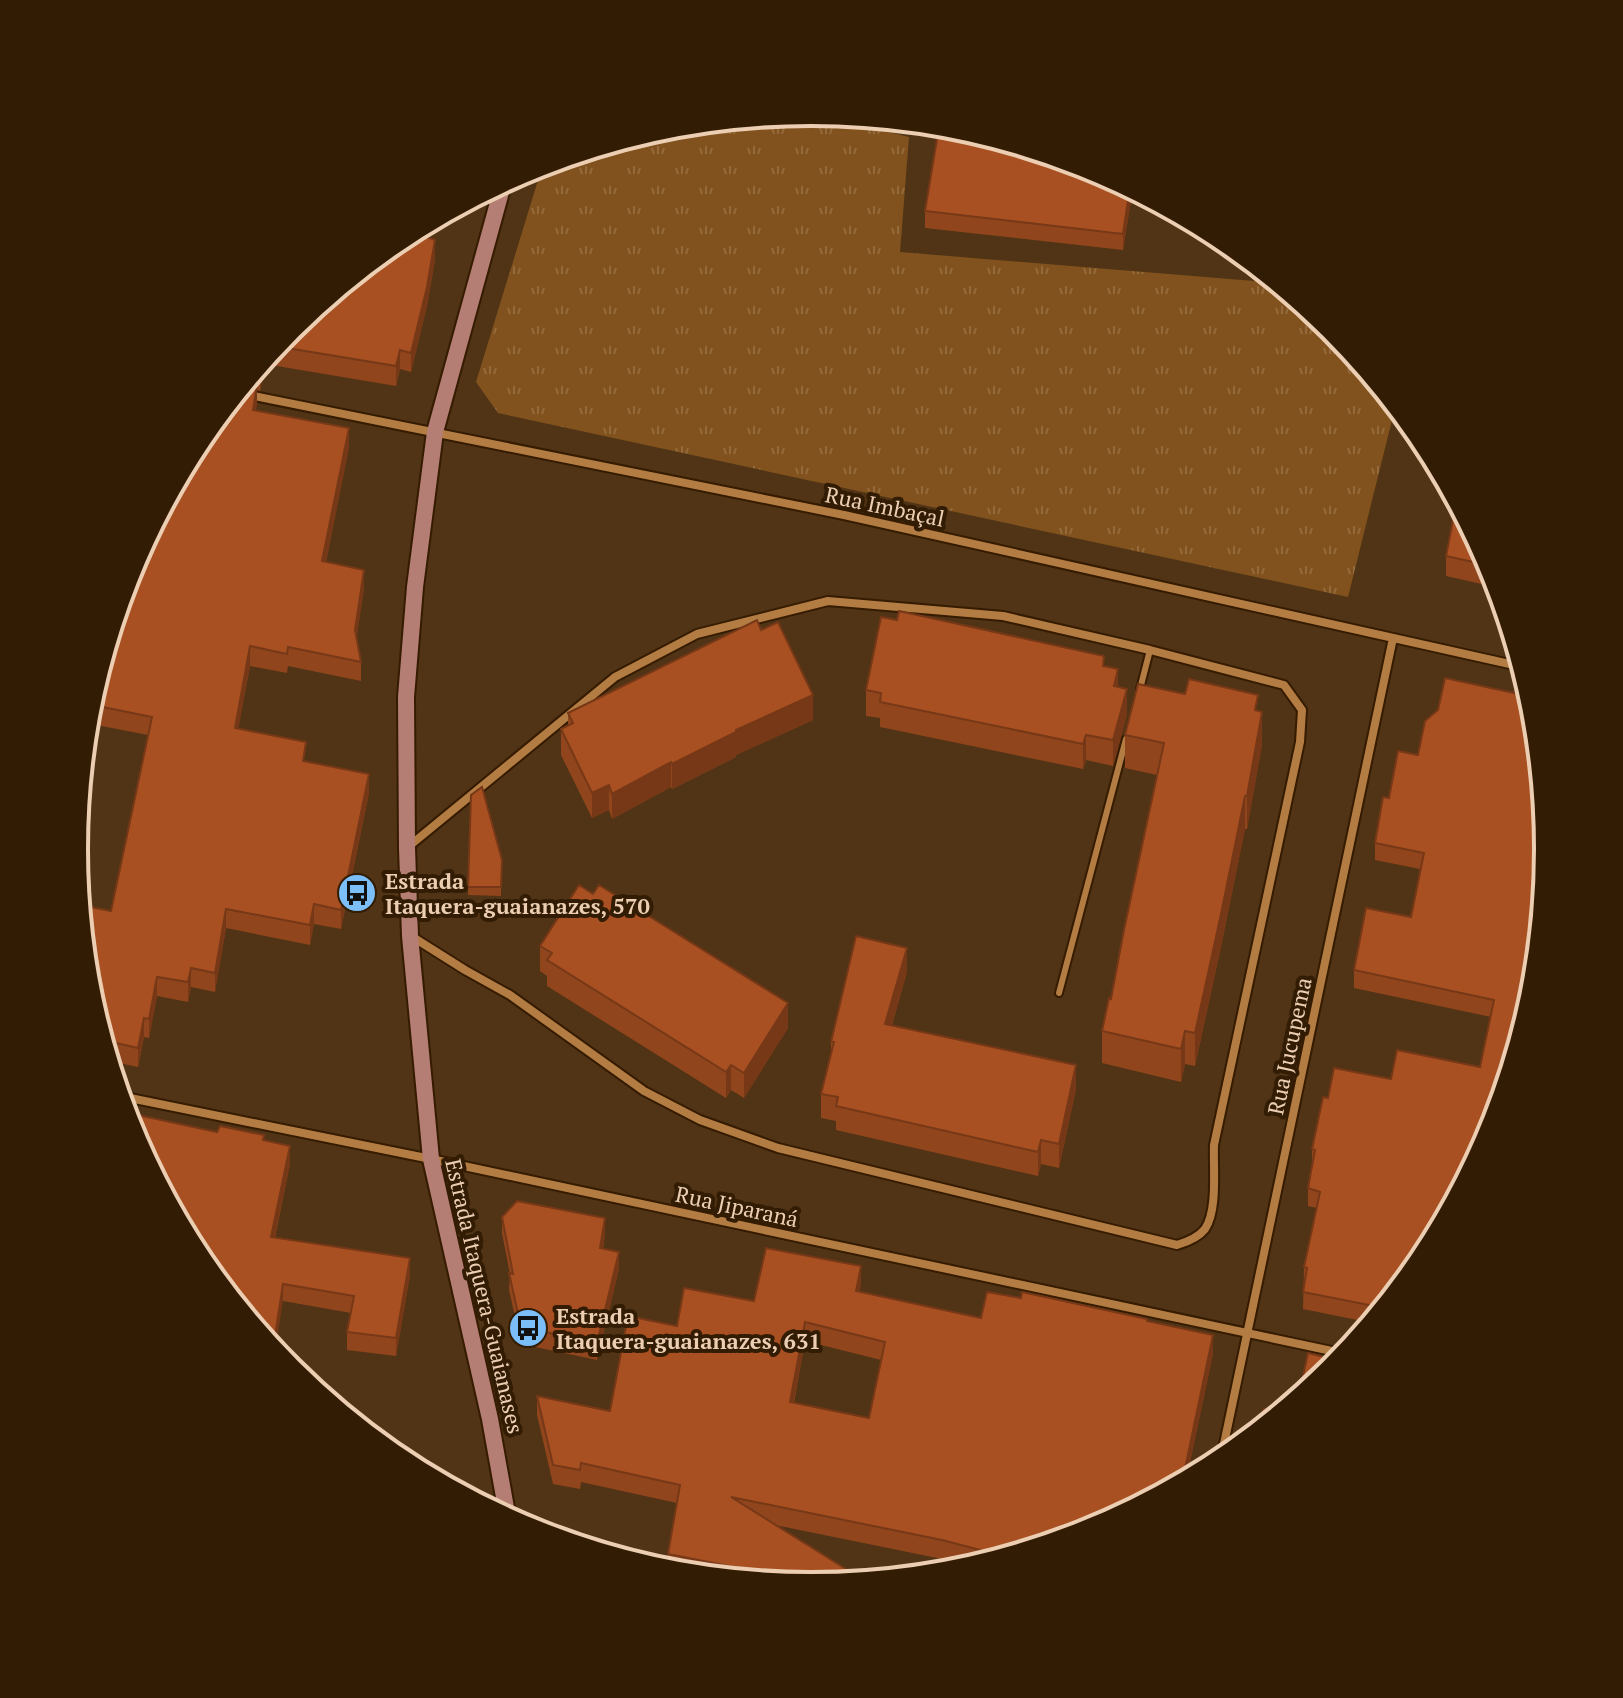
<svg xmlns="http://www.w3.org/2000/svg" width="1623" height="1698" font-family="'PT Serif',serif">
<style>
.grass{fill:url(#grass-tufts)}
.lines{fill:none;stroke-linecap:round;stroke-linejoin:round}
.lane-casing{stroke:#351b00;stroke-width:10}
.street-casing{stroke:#351b00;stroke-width:12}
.secondary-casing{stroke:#351b00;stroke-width:20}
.lane{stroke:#b37c42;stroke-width:6}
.street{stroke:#b37c42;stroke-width:8}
.secondary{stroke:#b47e74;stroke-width:16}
.wall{fill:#90451c;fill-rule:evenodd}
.shaded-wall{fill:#763817}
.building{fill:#a85021;stroke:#763817;stroke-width:2;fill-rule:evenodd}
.labels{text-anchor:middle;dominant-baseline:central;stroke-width:8;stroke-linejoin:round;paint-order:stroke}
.street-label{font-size:22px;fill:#ecceb2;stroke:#321c04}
.poi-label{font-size:22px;font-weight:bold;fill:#ecceb2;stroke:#321c04;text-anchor:start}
.rim{fill:none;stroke:#ecceb2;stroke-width:4}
</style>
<defs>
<pattern id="grass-tufts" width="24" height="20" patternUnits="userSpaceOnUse" patternTransform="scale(2)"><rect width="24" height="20" fill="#81521d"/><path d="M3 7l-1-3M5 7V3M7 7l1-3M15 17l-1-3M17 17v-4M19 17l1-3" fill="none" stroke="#936a3b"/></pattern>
</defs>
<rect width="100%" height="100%" fill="#503415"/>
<path class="grass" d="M805 112 909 137 900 252 1278 283 1333 328 1396 404 1348 597 498 413 476 382 543 164 668 126Z"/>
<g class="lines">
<defs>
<path id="lane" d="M1140 689 1150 650
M1059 993 1126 739"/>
<path id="street" d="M249 395 844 515 1523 667
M408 847 615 677 697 634 828 601 1003 616 1150 650 1284 685 1302 710 1300 742 1214 1145C1213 1168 1218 1210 1205 1229 1198 1238 1187 1242 1177 1245L778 1148 700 1120 644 1091 510 995 465 970 411 936
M120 1096 431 1159 1346 1354
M1220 1463 1393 638"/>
<path id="secondary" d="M504 181 435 432 415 587 406 697 407 848 410 936 431 1159 490 1419 508 1519"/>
</defs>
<use href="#lane" class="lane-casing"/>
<use href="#street" class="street-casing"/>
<use href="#secondary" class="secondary-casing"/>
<use href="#lane" class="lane"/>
<use href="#street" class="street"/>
<use href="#secondary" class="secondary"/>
</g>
<path class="wall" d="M1094 168 1133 188 1123 250 925 228V211Z
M433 219 428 238 435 260 427 306 411 372 400 369 396 386 265 364 260 391 257 390 256 410 349 447 326 562 364 589 356 639 361 662V681L288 666 287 673 250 666 238 729 369 793 341 929 314 924 310 945 226 928 215 992 191 987 188 1002 157 996 149 1038 144 1037 138 1067 109 1061 91 1003 93 994 88 992 80 905 111 911 148 735 86 723 88 705 199 439 290 327 402 236Z
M1444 476 1493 567 1501 592 1486 589V585L1446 576V556L1457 500 1444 499Z
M761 630 813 720 736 755V757L672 789 671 787 612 819 609 810 592 818 561 755V729L568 726V713Z
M1104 666 1118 687 1127 715 1113 766 1086 760 1083 769 880 727V718L866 716V690Z
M1514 693 1549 849 1424 1259 1372 1323 1303 1309 1304 1267 1317 1208 1308 1206V1188L1312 1166V1149L1328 1098 1391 1079 1480 1067 1491 1017 1354 988V970L1411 917 1420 869 1375 860V843L1389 798 1418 755Z
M1258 711 1262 745 1247 829H1245L1221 947 1195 1066 1185 1064 1181 1082 1102 1063V1031L1111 999 1157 775 1125 768V735Z
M471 795 502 860 501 896 468 895Z
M540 946 788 1028 744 1098 731 1090 726 1098 547 986V976L540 971Z
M907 972 892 1025 1076 1089 1059 1168 1041 1164 1038 1176 836 1130V1121L821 1118V1094L831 1052V1042Z
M217 1132 264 1140 290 1164 275 1238 410 1275 396 1356 347 1350V1332L351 1313 283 1301Z
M502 1217 605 1234 603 1249 619 1269 597 1360 521 1344 509 1290 510 1274 502 1233Z
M861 1285 859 1292 981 1318 1147 1321 1213 1354 1186 1481 1093 1531 973 1567 942 1559 775 1525 811 1586 668 1572V1554L677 1503 581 1482 580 1489 553 1484 537 1415V1396L610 1411 677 1326 754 1301ZM805 1341 881 1360 869 1418 794 1403Z"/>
<path class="shaded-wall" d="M1130 187 1133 188 1123 250V234Z
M433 219 424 255V236L427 222Z
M435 240V260L427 306 411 372V353Z
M400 350V369L396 386V366Z
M265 358V364L260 391V372L262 362Z
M257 385V404L253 429V410Z
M349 428V447L322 581V561Z
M364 570V589L355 650V630Z
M250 646V666L235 747V728Z
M1118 669V694L1114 686Z
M1127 689V715L1113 766V740Z
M813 695V720L736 755V757L672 789V764L736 730Z
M1262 712V745L1247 829V796Z
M1086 735V760L1083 769V744Z
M671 762V787L612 819V794Z
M369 774V793L341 929V910Z
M609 785V810L592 818V793Z
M1245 796V829L1221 947 1195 1066V1033Z
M314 904V924L310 945V925Z
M226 909V928L215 992V973Z
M907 948V972L885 1048V1024Z
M191 968V987L188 1002V982Z
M157 977V996L149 1038V1019Z
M788 1003V1028L744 1098V1073Z
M144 1018V1037L138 1067V1048Z
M1185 1031V1064L1181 1082V1049Z
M731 1065V1090L726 1098V1072Z
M1076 1065V1089L1059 1168V1144Z
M1041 1140V1164L1038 1176V1152Z
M290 1146V1164L271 1255V1237Z
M605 1218V1234L600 1265V1248Z
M619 1252V1269L597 1360V1343Z
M410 1258V1275L396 1356V1338Z
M861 1266V1285L856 1310V1291Z
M283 1284V1301L275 1352 273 1349Z
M805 1322V1341L790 1421V1402Z
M1213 1335V1354L1186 1481 1182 1483Z"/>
<path class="building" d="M939 127 1008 142 1094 168 1130 187 1123 234 925 211Z
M427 222 424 236 435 240 427 287 411 353 400 350 396 366 275 346 290 327 402 236Z
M262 362 260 372 255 370Z
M245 383 257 385 253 410 349 428 322 561 364 570 355 630 361 662 288 647 287 654 250 646 235 728 306 742 303 761 369 774 341 910 314 904 310 925 226 909 215 973 191 968 188 982 157 977 149 1019 144 1018 138 1048 103 1040 91 1003 97 976 86 974 80 905 111 911 152 717 88 704 130 566 199 439Z
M1457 500 1493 567 1494 571 1486 569 1487 565 1446 556Z
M899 611 1104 656 1103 666 1118 669 1114 686 1127 689 1113 740 1086 735 1083 744 880 702 881 693 866 690 881 617 897 620Z
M757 620 761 630 778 622 813 695 736 730V732L672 764 671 762 612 794 609 785 592 793 561 729 573 723 568 713Z
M1445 678 1514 693 1517 680 1528 682 1535 706 1549 849 1535 993 1493 1132 1424 1259 1384 1308 1303 1292 1307 1268 1304 1267 1320 1192 1308 1188 1315 1150 1312 1149 1323 1097 1328 1098 1334 1068 1391 1079 1397 1050 1480 1067 1494 1000 1354 970 1366 908 1411 917 1424 853 1375 843 1383 797 1389 798 1398 751 1418 755 1425 721 1438 710Z
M1189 679 1258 695 1255 710 1262 712 1247 796H1245L1221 914 1195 1033 1185 1031 1181 1049 1102 1031 1109 998 1111 999 1124 930 1164 743 1125 735 1138 684 1185 694Z
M482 787 502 860 501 887H468L471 795Z
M579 885 593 894 599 885 788 1003 744 1073 731 1065 726 1072 547 960 552 953 540 946Z
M856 936 907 948 885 1024 1076 1065 1059 1144 1041 1140 1038 1152 836 1106 838 1097 821 1094 834 1042H831Z
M124 1112 217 1132 220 1126 264 1135 263 1140 290 1146 271 1237 410 1258 396 1338 347 1332 354 1296 283 1284 273 1349 198 1258 130 1131Z
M517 1201 605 1218 600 1248 619 1252 597 1343 521 1327 509 1273 513 1274 502 1217Z
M766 1248 861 1266 856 1291 981 1318 987 1292 1021 1298 1022 1292 1147 1319V1321L1213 1335 1182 1483 1124 1514 1111 1511 1109 1522 1093 1531 1007 1557 942 1540 731 1497 865 1581 811 1586 742 1580 744 1569 668 1554 680 1485 581 1463 580 1470 553 1465 537 1396 610 1411 628 1316 677 1326 684 1288 754 1301ZM805 1322 885 1342 869 1418 790 1402Z
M1308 1353 1341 1361 1333 1371 1298 1399Z
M1264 1409 1282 1412 1260 1431Z"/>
<defs>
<symbol id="bus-disc" viewBox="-11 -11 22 22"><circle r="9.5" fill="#7bbef8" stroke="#321c04"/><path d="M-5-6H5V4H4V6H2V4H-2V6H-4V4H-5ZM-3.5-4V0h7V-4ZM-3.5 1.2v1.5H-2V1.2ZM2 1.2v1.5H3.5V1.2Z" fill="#111"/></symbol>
</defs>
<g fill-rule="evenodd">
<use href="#bus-disc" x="335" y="871" width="44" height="44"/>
<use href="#bus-disc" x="506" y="1306" width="44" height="44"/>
</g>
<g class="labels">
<g class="street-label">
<text transform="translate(885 506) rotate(12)">Rua Imbaçal</text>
<text transform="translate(1289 1046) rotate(-78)">Rua Jucupema</text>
<text transform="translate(737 1206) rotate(12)">Rua Jiparaná</text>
<text transform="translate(485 1296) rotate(77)">Estrada Itaquera-Guaianases</text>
</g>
<g class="poi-label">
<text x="385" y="880">Estrada<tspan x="385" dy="25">Itaquera-guaianazes, 570</tspan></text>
<text x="556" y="1315">Estrada<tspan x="556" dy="25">Itaquera-guaianazes, 631</tspan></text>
</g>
</g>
<path d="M0 0H1623V1698H0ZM88 849a723 723 0 1 1 1446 0a723 723 0 1 1-1446 0Z" fill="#321c04" fill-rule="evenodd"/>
<path class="rim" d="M88 849a723 723 0 1 1 1446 0a723 723 0 1 1-1446 0Z"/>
</svg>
